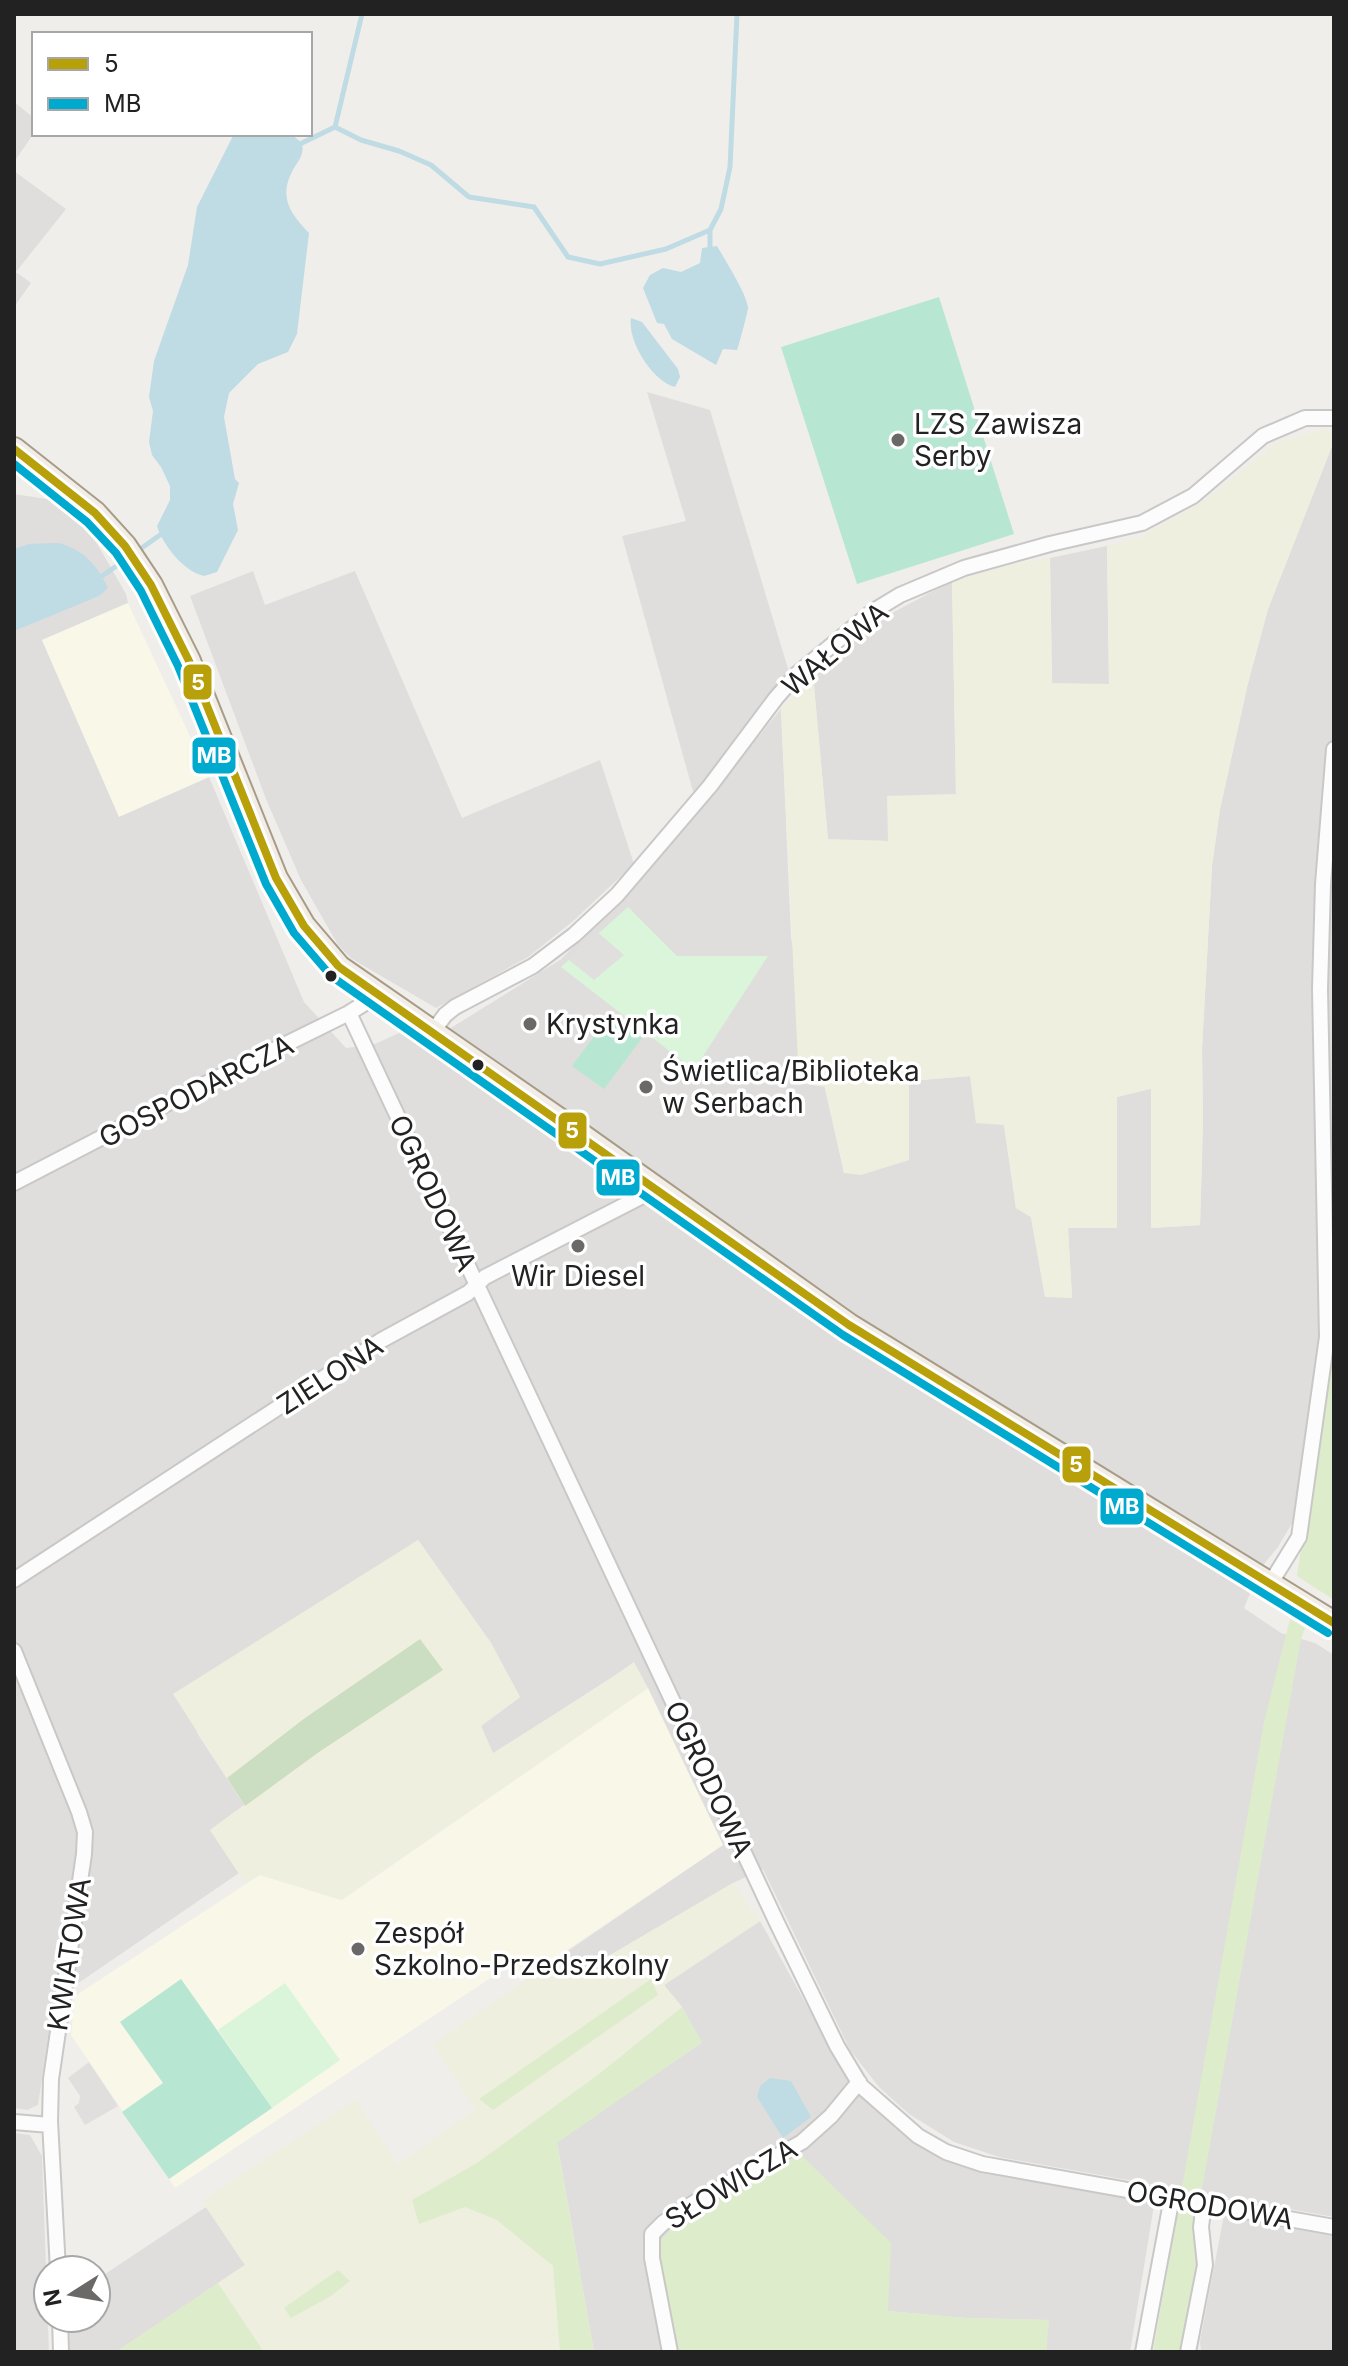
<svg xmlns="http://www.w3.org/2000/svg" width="1348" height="2366" font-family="Inter,sans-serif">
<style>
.residential{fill:#dfdedc}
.education{fill:#f8f7e8}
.farmland{fill:#efefdf}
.grass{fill:#ddeccb}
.forest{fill:#cbdec1}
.park{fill:#daf5da}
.pitch{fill:#b7e6d2}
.parking{fill:#e0dfde}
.water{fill:#bfdbe3}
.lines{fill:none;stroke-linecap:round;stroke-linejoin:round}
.stream{stroke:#bfdbe3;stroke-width:5}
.minor-casing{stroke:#c9c8c7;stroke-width:18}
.primary-casing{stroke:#a79c86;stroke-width:26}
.minor{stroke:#fdfcfc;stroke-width:14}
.primary{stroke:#f3ede7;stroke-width:22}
.bus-1-casing{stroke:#fff;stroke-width:14}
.bus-2-casing{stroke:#fff;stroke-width:14}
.bus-1{stroke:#b8a00a;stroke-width:8}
.bus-2{stroke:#00a9ce;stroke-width:8}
.poi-dot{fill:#6a6968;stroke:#fff;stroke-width:3}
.bus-dot{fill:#222;stroke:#fff;stroke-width:3}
.labels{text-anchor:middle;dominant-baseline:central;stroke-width:7;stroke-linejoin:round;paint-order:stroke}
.poi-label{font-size:28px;fill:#222;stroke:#fff;text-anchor:start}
.street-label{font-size:28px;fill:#222;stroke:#fff}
.line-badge{stroke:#fff;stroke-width:3}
.badge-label{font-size:22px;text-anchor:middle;font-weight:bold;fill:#fff}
</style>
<rect width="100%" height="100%" fill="#f0eeeb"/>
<path class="residential" d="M14 102 34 118V133L14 162Z
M14 171 66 209 16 272 31 283 14 307Z
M647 392 710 410 789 672 750 719 694 795 622 536 686 521Z
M1334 441V1319L1322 1324 1294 1520 1278 1547 1260 1569 1244 1608 1281 1633 1315 1643 1334 1655V2217L999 2157 954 2142 909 2114 879 2087 850 2050 763 1869 733 1883 576 1975 559 1957 723 1845 634 1663 493 1754 481 1726 520 1697 491 1643 418 1540 197 1733 245 1806 210 1830 239 1873 80 1982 54 1997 38 2105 27 2110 14 2108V494L53 500 91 533 126 594 128 603 42 640 119 816 209 777 304 1002 346 1048 375 1044 399 1033 422 1046 560 960 638 883 781 709 791 938 844 1173 908 1160 909 1081 970 1076 1004 1125 1016 1208 1031 1217 1045 1297H1072L1068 1228H1117V1097L1151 1088V1228L1200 1225 1203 1121 1202 1049 1212 866 1220 809 1248 683 1268 609Z
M1107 546 1109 684H1052L1050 558Z
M253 571 265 605 355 571 462 818 600 760 634 864 572 922 528 957 436 1008 352 959 338 945 301 880 266 799 190 596Z
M952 581 956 794 889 841 828 840 813 675 857 638 894 612Z
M760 1921 835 2056 865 2100 913 2142 943 2158 979 2171 1013 2178 1155 2199 1130 2352H1046L1048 2320 965 2318 888 2311 675 2352H594L557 2142 701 2043 682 2007 664 1985Z
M14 2133 30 2135 42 2156 49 2352H14Z
M206 2207 245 2265 116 2352H69L68 2318H96V2280Z
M1224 2215 1334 2235V2352H1201L1200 2341Z"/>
<path class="education" d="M128 603 209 777 119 817 42 640Z
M648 1688 723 1845 521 1981 510 1965 175 2188 71 2035 75 1996 260 1875 342 1900Z"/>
<path class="farmland" d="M1324 429 1334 433V441L1268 609 1248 683 1220 809 1212 866 1202 1049 1203 1121 1200 1225 1151 1228V1089L1117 1097V1228H1068L1072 1298 1045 1297 1031 1217 1016 1208 1004 1125 976 1123 970 1076 909 1081V1160L861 1175 844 1173 826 1087 799 1083 781 709 813 675 828 839 888 841 887 796 956 794 952 581 1018 563 1050 558 1052 683 1109 684 1107 546 1140 538 1207 499 1276 443Z
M418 1540 491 1643 520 1697 481 1726 493 1753 600 1686 634 1662 648 1688 341 1900 260 1875 245 1883 210 1830 244 1805 173 1694Z
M733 1883 760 1921 664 1985 682 2007 599 2074 477 2163 412 2200 465 2207 497 2220 554 2266 560 2352H256L262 2348 218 2283 245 2265 206 2207 204 2199 356 2100 398 2165 475 2109 433 2044 559 1957 577 1975Z"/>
<path class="grass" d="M1334 1328V1600L1297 1576Z
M1290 1619 1305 1628 1301 1639 1195 2228 1200 2255 1183 2352H1153L1264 1722Z
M651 1979 658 1995 493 2110 479 2099Z
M682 2007 702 2042 557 2143 594 2352H560L553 2266 497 2220 465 2207 419 2224 412 2200 477 2163 599 2074Z
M799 2153 891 2243 888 2311 965 2318 1049 2320 1046 2352H675L659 2262 660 2241 676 2224Z
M338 2270 350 2281 331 2296 291 2318 284 2308Z
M218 2283 262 2349 256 2352H116Z"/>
<path class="forest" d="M420 1639 443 1670 319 1752 245 1806 227 1778 305 1718Z"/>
<path class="park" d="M628 907 677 956H768L694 1070 561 967Z
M285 1983 340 2060 272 2108 218 2030Z"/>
<path class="pitch" d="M939 297 1014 534 857 584 781 347Z
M610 1015 642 1038 604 1089 572 1066Z
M181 1979 272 2108 169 2179 122 2112 163 2083 120 2022Z"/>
<path class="parking" d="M595 930 624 955 594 980 569 960Z
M89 2062 118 2106 85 2125 74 2107 79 2103 80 2096 68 2078Z"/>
<path class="water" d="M234 134H291L302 143C304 154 300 159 294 168 278 196 289 212 309 233L297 334 288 352 258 364 229 393 224 417 235 479 239 483 233 504 238 530 217 572 204 576C183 571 163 545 157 526L170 500V486L161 467 152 455 149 442 153 411 149 397 154 361 188 265 197 207Z
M717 246C725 260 747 294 748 308 748 311 739 345 737 350L723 349 716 365 672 339 664 324 657 323 643 288 650 275 663 268 681 272 700 263 702 248Z
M631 318 642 322 678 369 680 377 675 387C653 382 627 341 631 318Z
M58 543C83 549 97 565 108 588L99 596 14 631V549L29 544Z
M770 2078 791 2081 811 2117 783 2138 757 2097 760 2086Z"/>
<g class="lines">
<path class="stream" d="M335 127 362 14
M302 143 335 127 361 140 399 151 431 165 469 197 534 207 568 257 600 264 666 249 710 230
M710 253V230L721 209 730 167 737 14
M136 552 160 535
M102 576 128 558"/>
<defs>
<path id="minor" d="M349 1013 777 1923 837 2046 861 2086 918 2136 946 2152 982 2164 1334 2227
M432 1033 445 1015 455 1007 533 966 574 935 617 895 710 786 776 698 797 674 872 612 900 595 964 568 1050 544 1142 523 1193 496 1263 436 1305 418H1334
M14 1183 197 1088 349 1013 365 1003 372 992
M14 1580 380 1341 468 1293 485 1277 656 1189
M1270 1584 1299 1537 1327 1337 1320 989 1323 884 1334 749
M14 1651 79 1812 85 1832 84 1854 51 2079 50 2121 58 2270
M14 2122 50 2125
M60 2318 61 2352
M670 2352 652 2258V2234L663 2223 697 2201 802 2142 831 2116 859 2082
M1143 2352 1172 2197
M1188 2352 1205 2265 1201 2227 1204 2203"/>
<path id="primary" d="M14 449 95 513 125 546 151 585 189 661 276 878 304 926 339 967 567 1125 849 1325 1334 1623"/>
</defs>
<use href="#minor" class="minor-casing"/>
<use href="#primary" class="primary-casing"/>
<use href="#minor" class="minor"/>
<use href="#primary" class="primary"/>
<defs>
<path id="bus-1" d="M14 449 95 513 125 546 151 585 189 661 276 878 304 926 339 967 849 1325 1334 1623"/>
<path id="bus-2" d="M14 464 87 522 116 553 141 591 178 666 266 884 294 933 331 976 843 1335 1328 1633"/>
</defs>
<use href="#bus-1" class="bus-1-casing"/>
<use href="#bus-2" class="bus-2-casing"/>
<use href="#bus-1" class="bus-1"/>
<use href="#bus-2" class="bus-2"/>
</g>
<g class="poi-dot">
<circle cx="898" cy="440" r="8"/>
<circle cx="530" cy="1024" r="8"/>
<circle cx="646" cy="1087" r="8"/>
<circle cx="578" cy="1246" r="8"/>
<circle cx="358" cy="1949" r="8"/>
</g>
<g class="bus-dot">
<circle cx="331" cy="976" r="7"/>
<circle cx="478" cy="1065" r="7"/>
</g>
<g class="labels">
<g class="poi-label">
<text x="914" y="424">LZS Zawisza<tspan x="914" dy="32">Serby</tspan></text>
<text x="546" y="1024">Krystynka</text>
<text x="662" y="1071">Świetlica/Biblioteka<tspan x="662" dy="32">w Serbach</tspan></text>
<text x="578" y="1276" text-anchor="middle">Wir Diesel</text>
<text x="374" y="1933">Zespół<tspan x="374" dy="32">Szkolno-Przedszkolny</tspan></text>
</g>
<g class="street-label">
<text transform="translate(835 649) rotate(-40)">WAŁOWA</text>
<text transform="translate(196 1091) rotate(-27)">GOSPODARCZA</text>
<text transform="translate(433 1193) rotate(65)">OGRODOWA</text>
<text transform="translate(330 1375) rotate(-33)">ZIELONA</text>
<text transform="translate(709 1779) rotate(65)">OGRODOWA</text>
<text transform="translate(69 1954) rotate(-81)">KWIATOWA</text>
<text transform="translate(731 2184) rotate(-31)">SŁOWICZA</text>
<text transform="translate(1210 2205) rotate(10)">OGRODOWA</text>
</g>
</g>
<g class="line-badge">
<rect x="182" y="663" width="31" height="38" rx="8" fill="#b8a00a"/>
<rect x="191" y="736" width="46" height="39" rx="8" fill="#00a9ce"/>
<rect x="557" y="1111" width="31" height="39" rx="8" fill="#b8a00a"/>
<rect x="595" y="1158" width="46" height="39" rx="8" fill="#00a9ce"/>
<rect x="1061" y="1445" width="31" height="39" rx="8" fill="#b8a00a"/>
<rect x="1099" y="1487" width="46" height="39" rx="8" fill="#00a9ce"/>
</g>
<g class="badge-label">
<text x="198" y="690">5</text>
<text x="214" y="763">MB</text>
<text x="572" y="1138">5</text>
<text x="618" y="1185">MB</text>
<text x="1076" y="1472">5</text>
<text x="1122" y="1514">MB</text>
</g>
<rect width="1348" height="2366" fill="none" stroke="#222222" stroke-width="32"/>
<rect x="32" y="32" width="280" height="104" fill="#ffffff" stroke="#a7a7a7" stroke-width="2"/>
<rect x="48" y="58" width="40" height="12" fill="#b8a00a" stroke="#a7a7a7" stroke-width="2"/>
<text x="104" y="72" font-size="24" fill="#222222">5</text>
<rect x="48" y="98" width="40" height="12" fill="#00a9ce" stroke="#a7a7a7" stroke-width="2"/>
<text x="104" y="112" font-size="24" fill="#222222">MB</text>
<g transform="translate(72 2294) rotate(259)"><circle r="38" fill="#ffffff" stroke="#a7a7a7" stroke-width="2"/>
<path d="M0-6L14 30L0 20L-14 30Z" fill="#6a6968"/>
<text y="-12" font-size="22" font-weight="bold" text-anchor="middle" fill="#222222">N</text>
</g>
</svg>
